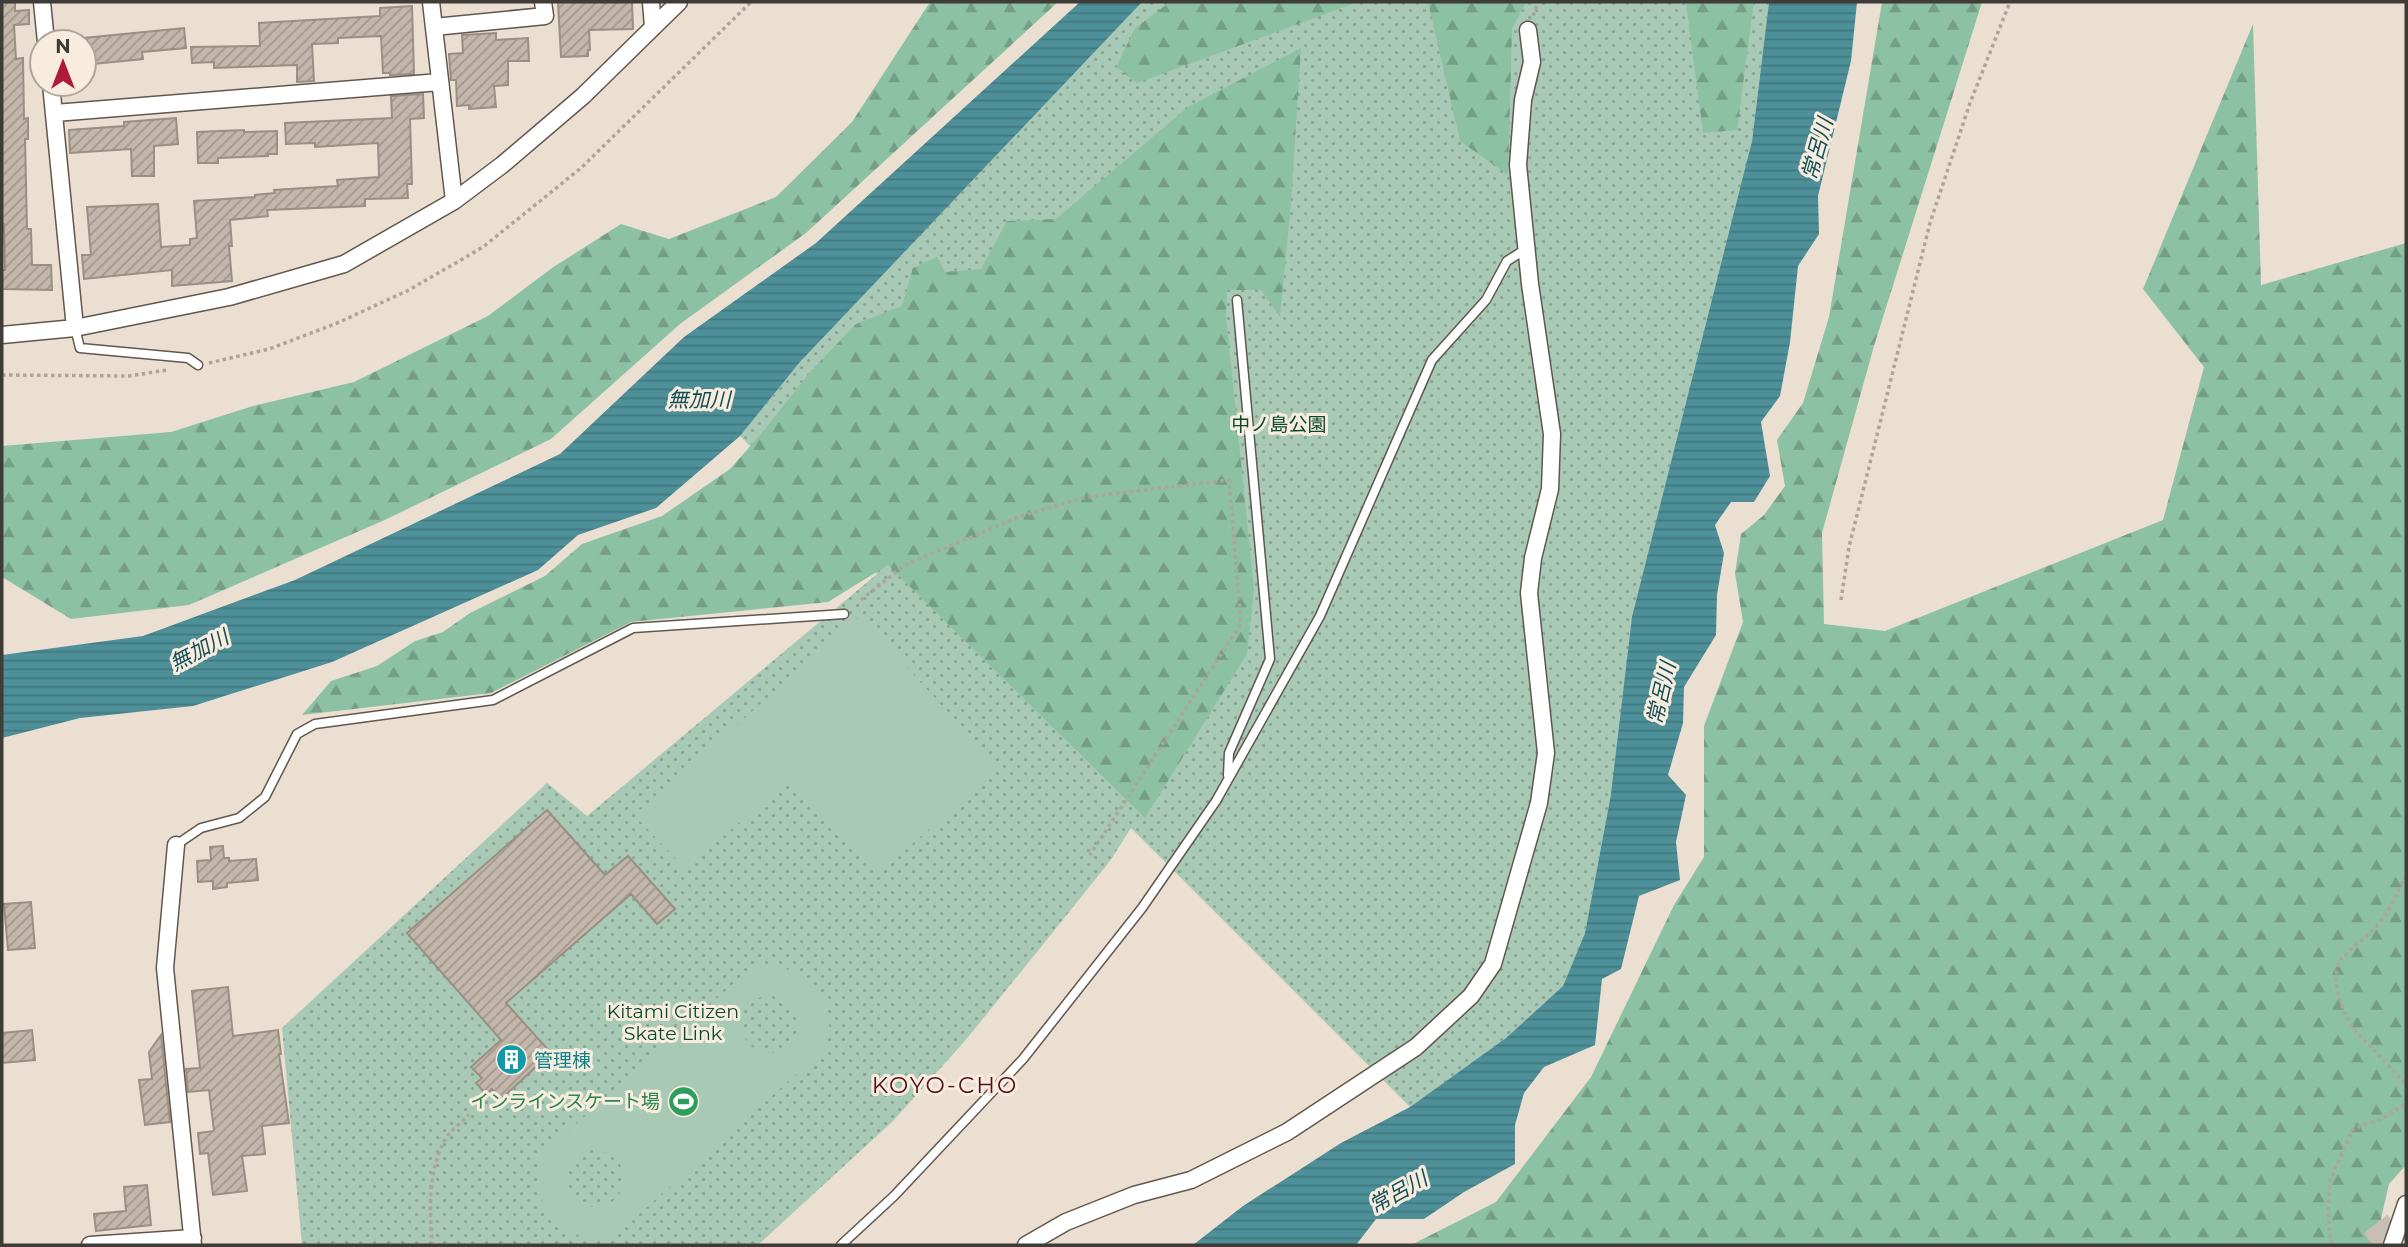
<svg xmlns="http://www.w3.org/2000/svg" width="2408" height="1247" font-family="Montserrat,'Noto Sans JP',sans-serif">
<style>
.green{fill:url(#green-dots)}
.forest{fill:url(#forest-firs)}
.pitch{fill:#a8c9b5;fill-rule:evenodd}
.water{fill:url(#water-rules)}
.building{fill:url(#building-hatch);stroke:#9a8f84;stroke-width:2}
.lines{fill:none;stroke-linecap:round;stroke-linejoin:round}
.motorway-tunnel{stroke:#c9beb3;stroke-width:30;stroke-dasharray:30 15;stroke-linecap:butt}
.service-casing{stroke:#61574d;stroke-width:11}
.minor-casing{stroke:#61574d;stroke-width:19}
.path{stroke:#ada49a;stroke-width:3.5;stroke-dasharray:3.5 3.5;stroke-linecap:butt}
.service{stroke:#fff;stroke-width:8}
.minor{stroke:#fff;stroke-width:16}
.labels{text-anchor:middle;dominant-baseline:central;stroke-width:6;stroke-linejoin:round;paint-order:stroke}
.park-label{font-size:19px;fill:#084b2f;stroke:#f8ecdf}
.culture-label{font-size:19px;fill:#0d838f;stroke:#f8ecdf;text-anchor:start}
.leisure-label{font-size:19px;fill:#27864d;stroke:#f8ecdf;text-anchor:end}
.water-label{font-size:21px;font-style:italic;fill:#144f56;stroke:#f8ecdf}
.quarter-label{font-size:23px;letter-spacing:2px;fill:#540e1b;stroke:#f8ecdf}
</style>
<defs>
<pattern id="green-dots" width="8" height="8" patternUnits="userSpaceOnUse" patternTransform="scale(1.75)"><rect width="8" height="8" fill="#a8c9b5"/><path d="M2 2h.1M6 6h.1" fill="none" stroke="#8aa494" stroke-width="1.8" stroke-linecap="round"/></pattern>
<pattern id="forest-firs" width="22" height="20" patternUnits="userSpaceOnUse" patternTransform="scale(1.75)"><rect width="22" height="20" fill="#8dc1a4"/><path d="M5 1l3.5 6h-7zM16 11l3.5 6h-7z" fill="#759e86"/></pattern>
<pattern id="water-rules" width="6" height="5" patternUnits="userSpaceOnUse" patternTransform="scale(1.75)"><rect width="6" height="5" fill="#4e9099"/><path d="M0 2.5h6" fill="none" stroke="#42777e"/></pattern>
<pattern id="building-hatch" width="6" height="6" patternUnits="userSpaceOnUse" patternTransform="scale(1.75)"><rect width="6" height="6" fill="#c3b7ab"/><path d="M-1 1l2-2M0 6l6-6M5 7l2-2" fill="none" stroke="#a0968c"/></pattern>
</defs>
<rect width="100%" height="100%" fill="#ebdfd2"/>
<path class="green" d="M1142 2H1769L1752 141 1611 794 1585 933 1563 986 1506 1038 1410 1107 1131 828 1110 861 1028 963 964 1042 892 1122 758 1245H302L282 1028 547 783 587 816 877 574 740 436 800 362Z"/>
<path class="forest" d="M930 2H1058L806 233 680 324 551 439 387 519 189 605 71 619 2 577V446L171 432 253 406 354 382 488 316 552 268 621 224 669 239 776 197 852 122Z
M1170 2H1358L1137 83 1116 67 1135 28Z
M1428 2H1526L1512 29 1508 175 1460 141Z
M1686 2H1754L1737 130 1703 133Z
M1882 2H1982L1874 346 1822 533 1824 624 1885 631 2163 520 2204 367 2143 289 2253 24 2261 285 2406 243V1165L2389 1184 2375 1245H1411L1496 1202 1591 1077 1674 905 1704 857V726L1743 622 1735 573 1741 534 1764 515 1785 486 1777 440 1803 403 1829 317Z
M1301 48 1291 203 1280 317 1261 290H1227L1226 316 1254 589 1247 654 1145 818 888 565 828 602 631 622 491 693 302 715 331 681 377 666 415 641 443 632 470 613 545 576 582 544 662 516 730 469 761 434 810 372 856 324 902 306 913 268 937 257 945 272 981 269 1007 221 1056 219 1188 107Z"/>
<path class="pitch" d="M860 616 999 768 877 875 789 780 685 869 639 820V811Z
M765 965C811 969 837 1001 827 1047L610 1240C560 1241 530 1207 538 1158L752 967ZM767 995C785 997 803 1010 798 1031 796 1038 791 1044 785 1048 749 1071 717 1009 767 995ZM592 1150C644 1153 625 1220 585 1205 578 1203 572 1197 569 1191 560 1171 574 1155 592 1150Z"/>
<path class="water" d="M1080 2H1142L800 362 740 436 656 508 578 535 538 570 332 662 193 706 80 718 2 738V655L143 636 295 580 560 454 684 337 816 243Z
M1769 2H1857L1851 61 1818 196 1819 234 1798 266 1790 342 1780 396 1761 422 1770 476 1754 502H1731L1715 525 1724 553 1717 595 1716 635 1684 687 1683 723 1668 775 1686 795 1676 842 1680 880 1639 896 1621 969 1602 979 1595 1045 1544 1067 1524 1093 1515 1125V1164L1464 1192 1424 1219H1376L1356 1245H1193L1243 1206 1341 1143 1410 1107 1506 1038 1563 986 1585 933 1611 794 1632 617 1752 141Z"/>
<path class="building" d="M2 2H15V11L29 10V24L14 25 16 59 23 58 24 119 28 118V139H25L27 229H31L32 265H51L52 290 2 289V270H5L4 224H2Z
M558 2H632L633 29 589 30 590 50H588V56L561 57Z
M412 6 414 74 390 75V73H383L381 36 338 38V43L312 44 314 81 297 82V65L214 68V62L192 63 191 47 260 46 259 23 380 16V8Z
M184 28 186 48 142 52 143 59 84 65V38Z
M496 33V40L528 38 529 61H508V85L494 86 496 107 469 109V105L457 106 456 80H451L449 54 463 53 462 35Z
M423 94 424 118 410 119 412 184H407L408 198 365 199V206L267 210 268 216 230 220 232 246H229L232 281 172 286V270L84 279 82 255H91L87 207 158 204 161 247 190 245V239L197 238 194 201 255 197V195L275 193 274 190 338 186 337 180 379 177 378 143 315 147V143L286 144 285 123 392 118 391 96Z
M176 118 178 144 154 146V176H132L131 149 70 153 69 130 124 126V122Z
M244 130V132L277 131V154H268V156L218 158V163H198L197 132Z
M547 810 605 875 628 856 675 909 657 924 631 894 506 1003 551 1053 501 1099 492 1089 486 1094 476 1083 482 1078 471 1067 501 1040 407 933Z
M223 846 224 858H229V861L256 859 258 880 227 883V887L213 889V881L198 882 197 861 211 860 210 847Z
M31 902 35 948 8 950 4 904Z
M228 987 233 1036 278 1030 281 1054H279L289 1123 262 1126 265 1154 242 1156 247 1191 213 1195 208 1153 200 1154 198 1133 214 1131 209 1090 188 1092 186 1069 200 1068 192 991Z
M32 1030 35 1060 2 1063V1033Z
M161 1035 170 1122 145 1125 139 1080 152 1079 149 1052Z
M147 1185 151 1225 96 1231 94 1214 126 1211 124 1187Z"/>
<g class="lines">
<path class="motorway-tunnel" d="M2373 1245 2406 1219"/>
<defs>
<path id="service" d="M75 328 80 348 188 358 198 365
M1228 775 1229 753 1270 659 1237 300
M176 845 201 828 239 818 265 797 297 734 315 724 493 700 633 628 844 614
M841 1245 894 1196 1023 1059 1142 908 1216 801 1320 616 1432 360 1486 300 1507 261 1526 249"/>
<path id="minor" d="M42 2 46 42
M431 2 454 201
M651 2 653 27
M434 27 545 16 543 2
M51 84 75 328
M55 113 440 82
M2 335 75 328 229 297 344 264 454 201 502 165 583 96 679 2
M176 845 165 968 193 1245
M90 1245 193 1238
M1026 1245 1066 1222 1134 1195 1191 1180 1287 1132 1416 1047 1471 996 1493 964 1539 803 1546 753 1529 593 1533 558 1550 489 1552 434 1530 284 1518 165 1523 100 1532 62 1528 30
M2392 1245 2406 1204"/>
</defs>
<use href="#service" class="service-casing"/>
<use href="#minor" class="minor-casing"/>
<path class="path" d="M1533 16 1538 2
M209 363 269 349 335 324 409 290 483 247 581 168 751 2
M2 375 129 376 167 370
M861 600 905 565 1021 516 1086 497 1229 480 1241 624 1090 855
M1841 600 1849 547 1930 223 1970 103 2010 2
M2406 876C2397 891 2391 910 2379 923 2369 936 2354 945 2343 957 2327 974 2342 1011 2353 1028L2406 1084
M432 1245C430 1209 427 1171 446 1138 451 1130 462 1122 469 1115
M2331 1245 2328 1214 2330 1180 2353 1129 2383 1118 2406 1104"/>
<use href="#service" class="service"/>
<use href="#minor" class="minor"/>
</g>
<defs>
<symbol id="building-disc" viewBox="-11 -11 22 22"><circle r="9.5" fill="#0f9aa8" stroke="#f8ecdf"/><path d="M-4-6H4V6H1V3H-1V6H-4ZM-2.5-4.3h1.7v1.8h-1.7ZM.8-4.3h1.7v1.8H.8ZM-2.5-1h1.7V.8h-1.7ZM.8-1h1.7V.8H.8Z" fill="#fff"/></symbol>
<symbol id="stadium-disc" viewBox="-11 -11 22 22"><circle r="9.5" fill="#2e9e5b" stroke="#f8ecdf"/><path d="M0-5a6.5 5 0 1 0 0 10a6.5 5 0 1 0 0-10ZM-3.5-1.8h7v3.6h-7Z" fill="#fff"/></symbol>
</defs>
<g fill-rule="evenodd">
<use href="#building-disc" x="494" y="1042" width="35" height="35"/>
<use href="#stadium-disc" x="666" y="1084" width="35" height="35"/>
</g>
<g class="labels">
<g class="park-label">
<text x="1279" y="424">中ノ島公園</text>
<text x="673" y="1011">Kitami Citizen<tspan x="673" dy="22">Skate Link</tspan></text>
</g>
<g class="culture-label">
<text x="534" y="1060">管理棟</text>
</g>
<g class="leisure-label">
<text x="660" y="1101">インラインスケート場</text>
</g>
<g class="water-label">
<text transform="translate(1817 149) rotate(-74)">常呂川</text>
<text x="699" y="399">無加川</text>
<text transform="translate(199 650) rotate(-28)">無加川</text>
<text transform="translate(1661 693) rotate(-77)">常呂川</text>
<text transform="translate(1398 1192) rotate(-29)">常呂川</text>
</g>
<g class="quarter-label">
<text x="945" y="1085">KOYO-CHO</text>
</g>
</g>
<rect width="2408" height="1247" fill="none" stroke="#3f3b36" stroke-width="7"/>
<g transform="translate(63 63)"><circle r="33" fill="#f8ecdf" stroke="#aea59b" stroke-width="2"/>
<path d="M0-5L12 26L0 18L-12 26Z" fill="#ae1a3b"/>
<text y="-10" font-size="19" font-weight="bold" text-anchor="middle" fill="#3f3b36">N</text>
</g>
</svg>
